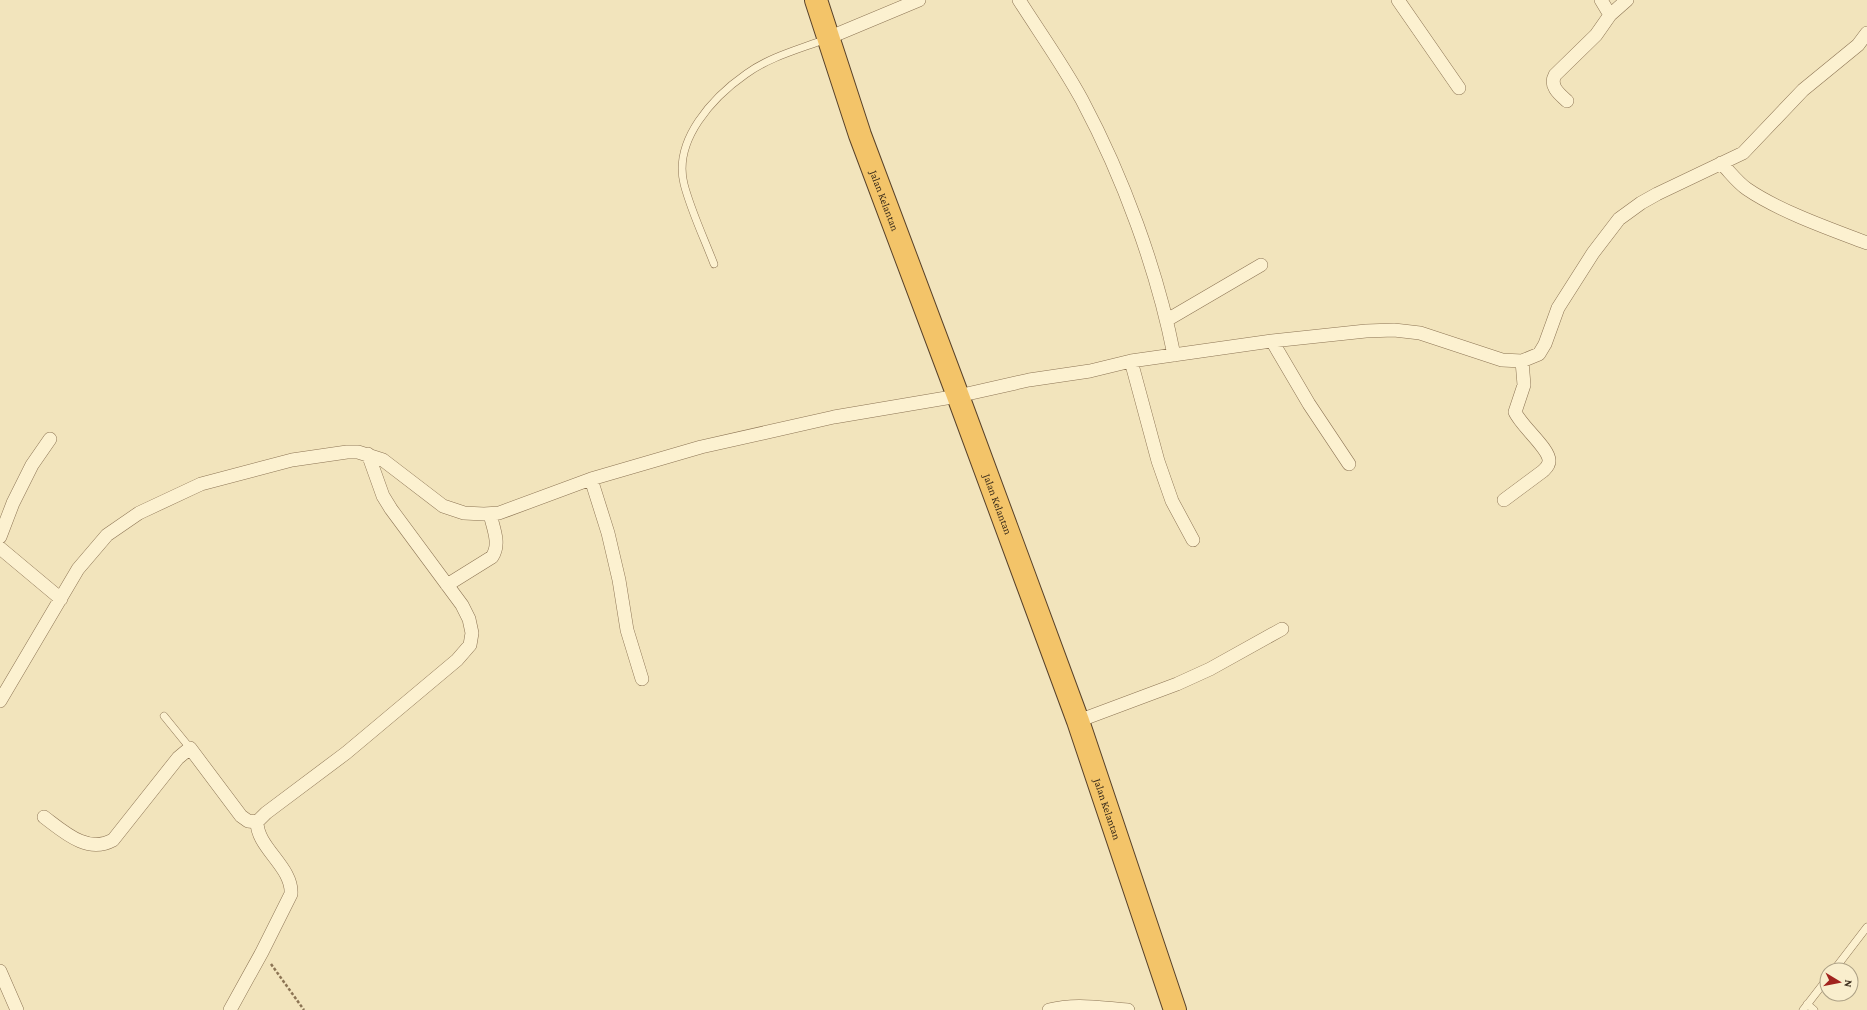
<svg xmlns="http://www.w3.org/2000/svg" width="1867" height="1010" font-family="'Crimson Pro',serif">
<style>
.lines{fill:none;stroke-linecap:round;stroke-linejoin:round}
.service-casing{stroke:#8c7454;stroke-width:8}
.minor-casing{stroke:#8c7454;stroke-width:14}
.trunk-casing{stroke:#584129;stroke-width:24}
.path{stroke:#8c7454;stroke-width:2.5;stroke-dasharray:3 2;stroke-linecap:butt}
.service{stroke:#fcf1d0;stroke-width:7}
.minor{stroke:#fcf1d0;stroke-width:13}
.trunk{stroke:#f3c469;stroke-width:22}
.labels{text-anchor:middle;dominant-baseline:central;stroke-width:3.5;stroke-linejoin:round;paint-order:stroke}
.street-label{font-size:11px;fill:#392b1a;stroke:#f9eecd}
</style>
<rect width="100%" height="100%" fill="#f2e4bc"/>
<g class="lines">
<defs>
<path id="service" d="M714 264C704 238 691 211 684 184 673 140 713 97 746 74 769 57 800 49 826 39
M164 716 190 748
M1834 970 1867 927
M1807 1004 1814 1010
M1803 1010 1827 979"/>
<path id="minor" d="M1019 0C1040 33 1063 65 1082 100 1123 177 1157 269 1174 355
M1398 0 1459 88
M1601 0 1610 15
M828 38 919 0
M1567 101C1559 94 1549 86 1555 75L1596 35 1610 15 1627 0
M1721 163C1730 172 1737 182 1747 189 1779 211 1830 229 1867 243
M1167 320 1261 265
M1272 341 1309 404 1349 464
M1131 361 1158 461 1172 501 1193 540
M591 479 608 533 619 580 627 630 642 679
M1504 500 1543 471C1546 468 1549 466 1549 461 1550 449 1521 426 1515 412L1524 385 1522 361
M0 537 13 503 32 465 50 439
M0 548 61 599
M447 585 492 557C501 544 493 528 490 514
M0 701 78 569 107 535 139 513 201 484 292 460 347 452H358L383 460 443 506 464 513 484 514 499 513 591 479 701 447 834 417 958 396 1029 380 1090 371 1131 361 1272 341 1366 331 1394 330 1420 333 1502 360 1522 361 1539 354 1545 344 1558 308 1593 253 1619 219 1641 203 1657 194 1743 153 1803 90 1858 45 1867 33
M1078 721 1177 684 1210 669 1282 629
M44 817C64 832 87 854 113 840L178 758 190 748 241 816 248 821 257 822
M0 971 17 1010
M230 1010 262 952 291 894C293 867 257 848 257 822L266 813 346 753 457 660 470 645 472 633 469 619 462 605 391 509 383 496 368 454
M1049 1010C1075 1003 1101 1008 1128 1010"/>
<g id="trunk">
<path id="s1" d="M816 0 860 135 958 396 1078 721 1175 1010"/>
</g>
</defs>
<use href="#service" class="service-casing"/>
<use href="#minor" class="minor-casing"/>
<use href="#trunk" class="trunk-casing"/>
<path class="path" d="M271 964 304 1010"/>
<use href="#service" class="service"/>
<use href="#minor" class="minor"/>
<use href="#trunk" class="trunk"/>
</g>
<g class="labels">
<g class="street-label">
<text stroke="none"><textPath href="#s1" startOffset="212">Jalan Kelantan</textPath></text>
<text stroke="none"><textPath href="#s1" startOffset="536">Jalan Kelantan</textPath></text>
<text stroke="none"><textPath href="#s1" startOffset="860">Jalan Kelantan</textPath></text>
</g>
</g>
<g transform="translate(1839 982) rotate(100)"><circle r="19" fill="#f9eecd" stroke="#aca085"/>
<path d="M0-3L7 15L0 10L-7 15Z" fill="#a1231e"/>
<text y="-6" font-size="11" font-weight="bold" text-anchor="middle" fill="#392b1a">N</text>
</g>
</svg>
